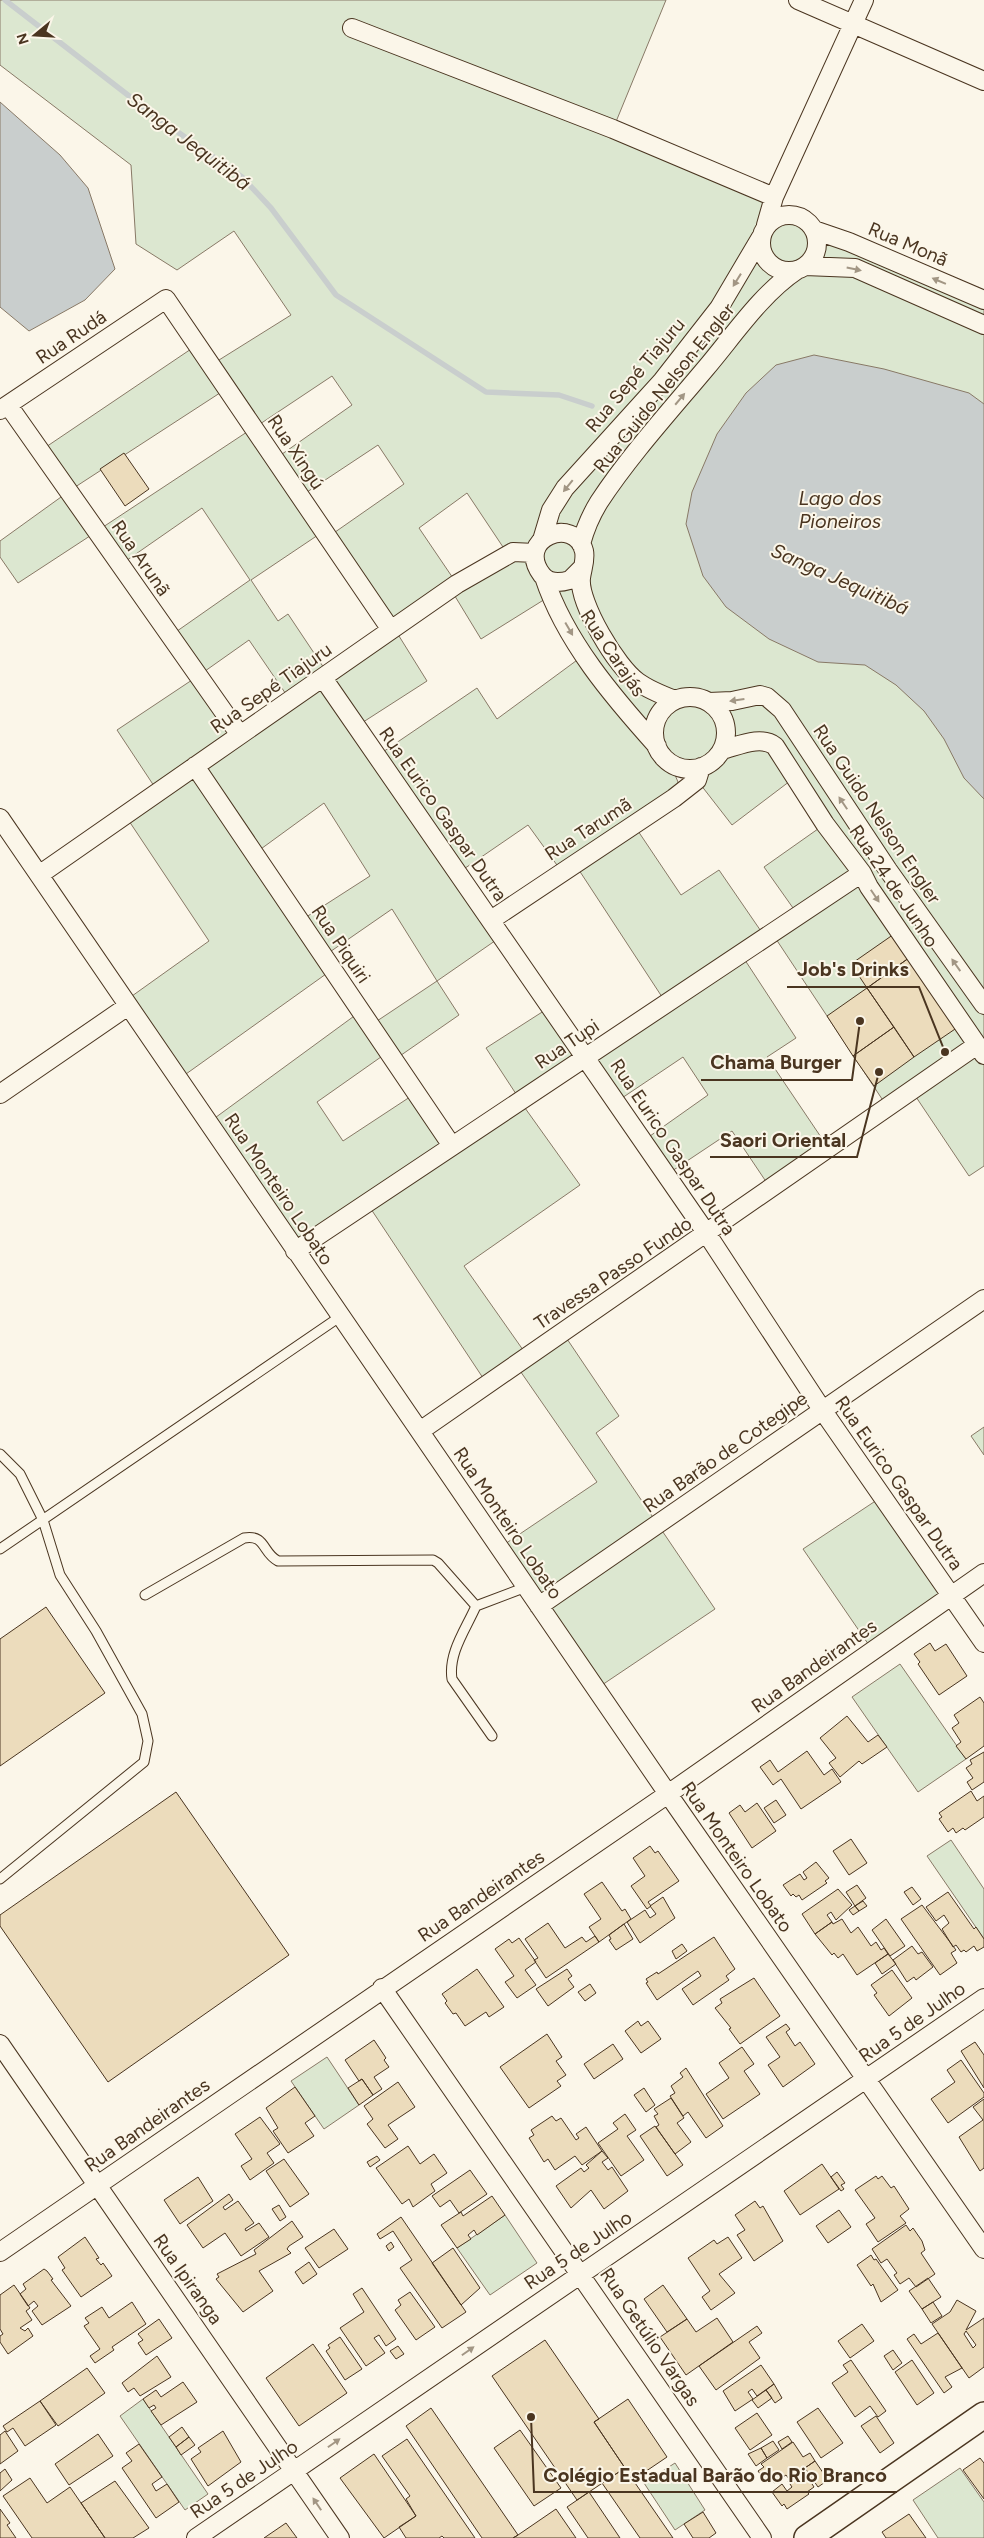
<svg xmlns="http://www.w3.org/2000/svg" width="984" height="2538" font-family="Figtree,sans-serif">
<style>
.green{fill:#dce7d0;stroke:#887966;fill-rule:evenodd}
.water{fill:#c9cecd;stroke:#887966}
.lines{fill:none;stroke-linecap:round;stroke-linejoin:round}
.stream{stroke:#c9cecd;stroke-width:5.5}
.building{fill:#ecdcbc;stroke:#4a3520;fill-rule:evenodd}
.lane-casing{stroke:#4a3520;stroke-width:11}
.street-casing{stroke:#4a3520;stroke-width:20}
.secondary-casing{stroke:#4a3520;stroke-width:28}
.lane{stroke:#fbf6e9;stroke-width:9}
.street{stroke:#fbf6e9;stroke-width:18}
.secondary{stroke:#fbf6e9;stroke-width:25}
.oneway{fill:#a29684}
.labels{text-anchor:middle;dominant-baseline:central;stroke-width:4;stroke-linejoin:round;paint-order:stroke}
.street-label{font-size:19px;fill:#4a3520;stroke:#fbf6e9}
.water-label{font-size:20px;font-style:italic;fill:#4a3520;stroke:#fbf6e9}
.leader{fill:none;stroke:#4a3520;stroke-width:2}
.callout-dot{fill:#4a3520;stroke:#fbf6e9;stroke-width:2}
.callout-label{font-size:20px;text-anchor:middle;font-weight:bold;fill:#4a3520;stroke:#fbf6e9;stroke-width:4;stroke-linejoin:round;paint-order:stroke}
</style>
<rect width="100%" height="100%" fill="#fbf6e9"/>
<path class="green" d="M0 0H666L613 129 774 197 773 219C790 212 803 214 814 230L984 300V1166L969 1176 912 1091 888 1108 772 933 798 915 764 867 825 824 794 778 732 825 697 780 701 768 688 769 670 763 678 782 674 798 634 825 681 895 719 870 765 937 741 954 796 1038 767 1057 829 1149 771 1189 732 1131 666 1175 643 1141 708 1095 683 1057 616 1102 585 1058 520 1101 580 1185 464 1266 528 1357 563 1333 619 1416 596 1433 715 1609 596 1689 499 1548 597 1482 516 1365 487 1384 367 1203 295 1251 208 1123 361 1011 371 1025 437 981 392 909 324 956 333 969 179 1079 125 1001 209 941 125 815 158 792 117 730 198 676 170 636 250 580 202 508 120 565 96 532 18 583 0 557V541L68 492 40 451 197 345 211 365 291 315 234 231 177 270 136 244 131 165 0 65ZM332 376 352 405 275 459 254 428ZM226 389 253 428 97 531 69 491ZM378 445 404 484 328 537 391 630 328 674 288 614 278 621 251 580 324 531 301 496ZM467 493 505 550 457 584 419 528ZM450 588 481 639 550 596 584 655 497 719 477 688 377 756 357 726 427 681 394 628ZM249 640 290 700 240 735 198 676ZM324 803 370 876 300 921 254 854ZM528 825 562 872 575 864 666 1003 585 1057 550 1007 486 1048 520 1100 452 1146 416 1093 343 1141 317 1102 388 1052 394 1060 459 1015 437 981 502 936 458 873Z
M984 1427V1455L971 1436Z
M883 1496 952 1595 873 1651 803 1549Z
M900 1664 966 1759 918 1792 852 1697Z
M951 1840 984 1889V1939L927 1856Z
M327 2057 359 2105 324 2129 291 2081Z
M505 2215 537 2263 490 2295 457 2248Z
M143 2399 208 2494 185 2510 120 2416Z
M675 2463 705 2510 675 2530 644 2483Z
M960 2468 984 2502V2538H938L913 2500Z"/>
<path class="water" d="M0 102 60 155 88 188 115 269 85 300 29 331 0 307Z
M814 355 884 369 969 393 984 404V799L964 778 944 739 924 711 896 685 865 665 818 662 769 639 726 607 703 576 686 524 692 492 717 434 746 393 776 365Z"/>
<g class="lines">
<path class="stream" d="M5 0 155 116 242 177 271 208 336 295 486 392 559 395 592 406"/>
</g>
<path class="building" d="M124 453 149 489 125 506 100 469Z
M897 932 913 955 867 988 851 964Z
M913 955 961 1025 914 1057 867 988Z
M867 988 894 1027 853 1056 827 1016Z
M894 1027 914 1057 874 1086 853 1056Z
M46 1607 105 1693 0 1766V1639Z
M930 1643 935 1651 946 1644 967 1676 939 1695 918 1664 920 1662 914 1654Z
M980 1697 984 1703V1746L966 1759 956 1746 961 1742 952 1728 959 1723 954 1715Z
M847 1716 868 1742 878 1735 887 1747 862 1764 859 1761 840 1777 829 1763 836 1758 820 1738Z
M807 1751 824 1775 832 1769 841 1782 801 1809 781 1779 773 1785 760 1767 770 1760 778 1772Z
M984 1752V1782L972 1790 967 1782 973 1778 966 1768 972 1764 970 1760Z
M971 1791 977 1801 984 1796V1817L965 1830 963 1828 956 1833 953 1828 948 1832 939 1819 942 1817 939 1813Z
M176 1792 289 1955 108 2082 0 1926V1915Z
M776 1800 786 1815 774 1823 764 1808Z
M757 1803 776 1831 752 1848 729 1813 740 1805 745 1812Z
M851 1839 867 1863 849 1875 833 1851Z
M650 1846 655 1853 658 1851 679 1881 648 1902 651 1906 647 1909 631 1886 645 1876 633 1858Z
M816 1862 829 1878 825 1881 827 1883 802 1900 799 1895 796 1897 793 1894 791 1896 783 1885 800 1874 804 1880 807 1878 803 1872Z
M602 1882 622 1911 625 1909 631 1919 599 1942 589 1927 601 1919 584 1894Z
M857 1885 866 1898 855 1906 846 1892Z
M912 1887 921 1899 913 1905 904 1892Z
M838 1889 852 1905 836 1920 831 1912 827 1915 832 1922 815 1934 802 1914Z
M948 1892 974 1929 976 1927 984 1939V1947L977 1951 974 1946 966 1952 964 1950 961 1952 956 1945 953 1947 942 1929 949 1923 944 1915 936 1921 926 1907Z
M663 1897 675 1918 640 1943 627 1922 645 1910 650 1918 656 1914 650 1906Z
M863 1901 867 1906 859 1911 855 1906Z
M922 1905 956 1950 951 1953 957 1963 940 1975 901 1919Z
M855 1906 859 1911 853 1915 849 1910Z
M842 1919 851 1933 858 1927 871 1946 876 1942 881 1950 884 1948 888 1954 857 1975 843 1954 838 1958 834 1953 832 1955 815 1934 832 1922 833 1924Z
M886 1919 905 1946 890 1956 872 1930Z
M548 1923 565 1948 582 1937 586 1942 595 1936 599 1942 546 1978 534 1960 538 1958 525 1939Z
M624 1924 633 1939 616 1950 609 1940 611 1939 609 1935Z
M714 1937 735 1969 726 1976 729 1980 693 2005 682 1989 701 1976 698 1971 657 2000 646 1983 648 1982 646 1979 657 1972 658 1974Z
M519 1938 536 1962 525 1970 536 1985 517 1998 505 1982 514 1976 495 1949 509 1939 512 1943Z
M682 1944 687 1951 676 1959 672 1951Z
M912 1946 918 1954 922 1952 933 1967 916 1980 914 1977 907 1982 893 1960Z
M888 1954 896 1964 882 1974 875 1963Z
M477 1969 504 2007 489 2017 486 2012 465 2026 456 2013 453 2014 445 2003 447 2001 442 1994Z
M567 1969 572 1976 568 1979 574 1987 548 2006 536 1989Z
M892 1970 912 1998 889 2016 874 1995 877 1993 871 1985Z
M754 1978 780 2016 740 2044 729 2029 731 2028 715 2008 722 2003 720 1999Z
M590 1984 596 1993 585 2001 578 1992Z
M638 2021 641 2026 648 2021 661 2039 641 2053 625 2031Z
M786 2024 790 2029 786 2032 795 2046 800 2042 815 2064 783 2087 768 2065 780 2057 766 2037Z
M547 2034 562 2057 556 2061 566 2075 557 2081 561 2086 529 2108 500 2067Z
M374 2040 386 2058 384 2060 389 2067 374 2077 382 2089 373 2095 362 2079 359 2081 345 2060Z
M975 2042 984 2055V2088L961 2051Z
M613 2044 623 2059 594 2079 584 2064Z
M742 2047 754 2064 744 2071 760 2094 723 2119 706 2094 729 2078 719 2063Z
M961 2060 984 2093V2097L948 2123 931 2099 955 2082 947 2070Z
M686 2068 723 2126 706 2138 688 2112 683 2116 670 2096 675 2093 671 2086 683 2077 680 2073Z
M362 2079 373 2095 359 2105 348 2088Z
M398 2082 415 2107 388 2125 398 2139 385 2148 367 2124 373 2119 364 2106Z
M295 2087 315 2116 305 2123 314 2136 288 2153 273 2131 278 2128 266 2108Z
M644 2088 655 2105 646 2112 634 2095Z
M671 2098 684 2118 677 2123 691 2142 675 2154 656 2127 659 2125 654 2116 658 2114 654 2109Z
M984 2099V2168L980 2171 959 2137 983 2120 973 2107Z
M625 2114 636 2130 627 2136 644 2160 621 2176 598 2143 618 2129 613 2123Z
M552 2116 556 2121 561 2118 576 2140 579 2138 576 2134 586 2127 602 2151 582 2165 575 2156 555 2170 548 2159 544 2162 529 2138 534 2135 531 2130Z
M260 2117 280 2144 267 2153 274 2163 250 2180 241 2166 252 2159 235 2134Z
M655 2126 683 2165 667 2176 640 2136Z
M408 2146 420 2164 434 2154 447 2173 431 2184 435 2191 413 2207 409 2199 402 2204 376 2168Z
M602 2151 608 2158 602 2162 608 2170 612 2167 628 2191 604 2209 591 2190 571 2208 556 2186 581 2168 584 2172 589 2168 586 2165Z
M377 2156 380 2160 370 2167 367 2162Z
M284 2159 309 2194 290 2207 266 2171Z
M822 2164 839 2189 800 2215 784 2191Z
M470 2170 487 2194 459 2213 450 2200 440 2207 432 2196Z
M837 2172 845 2183 841 2185 844 2189 841 2191 831 2177Z
M876 2176 878 2179 882 2176 891 2188 894 2186 909 2209 900 2216 906 2223 878 2242 866 2224 875 2218 855 2190Z
M198 2177 213 2201 180 2224 164 2200Z
M229 2194 233 2200 223 2207 225 2210 238 2201 254 2223 245 2229 246 2231 259 2223 269 2237 241 2256 225 2233 203 2248 187 2225Z
M492 2196 505 2215 477 2235 474 2230 468 2235 471 2239 457 2248 441 2225 461 2212 463 2216Z
M755 2201 760 2208 763 2206 783 2241 754 2261 737 2235 745 2230 735 2215Z
M279 2205 286 2217 280 2221 272 2209Z
M839 2210 851 2227 828 2243 816 2226Z
M401 2217 466 2312 442 2328 400 2268 412 2260 393 2231 380 2239 377 2234Z
M292 2221 303 2237 289 2246 287 2249 291 2253 259 2271 273 2291 243 2312 216 2279 219 2277 217 2274 256 2254 254 2250Z
M906 2225 910 2231 913 2228 922 2241 925 2250 921 2253 935 2274 916 2287 909 2278 900 2284 894 2275 897 2273 887 2259 881 2263 872 2249Z
M334 2229 348 2249 319 2268 305 2248Z
M85 2237 99 2258 96 2259 101 2265 103 2263 112 2276 81 2297 62 2270 65 2268 58 2257Z
M728 2237 742 2258 719 2274 735 2293 711 2310 702 2297 710 2291 688 2258 714 2240 717 2244Z
M391 2242 394 2247 389 2251 386 2246Z
M453 2248 480 2288 461 2305 432 2263Z
M871 2255 874 2260 876 2259 898 2290 881 2302 873 2284 871 2286 857 2265Z
M309 2262 317 2274 303 2284 295 2272Z
M44 2269 47 2271 53 2279 51 2280 71 2306 42 2325 32 2311 38 2306 34 2301 28 2306 20 2294 26 2289 23 2284Z
M928 2278 941 2297 922 2309 909 2291Z
M14 2285 30 2308 26 2311 32 2320 20 2328 25 2331 28 2328 33 2336 8 2354 0 2342V2336L3 2334 0 2329V2295Z
M663 2285 687 2319 667 2332 644 2299Z
M362 2288 396 2339 386 2346 379 2335 374 2338 385 2353 366 2366 340 2328 364 2312 353 2294Z
M410 2292 435 2327 416 2340 395 2310 401 2305 398 2300Z
M957 2300 976 2311 966 2330 984 2318V2367L969 2378 932 2324 950 2312ZM966 2331 976 2345 973 2348 964 2334Z
M132 2302 146 2324 112 2347 114 2350 95 2363 90 2356 100 2349 84 2326 89 2323 85 2318 102 2307 109 2318Z
M933 2302 942 2316 931 2323 922 2309Z
M717 2318 733 2342 686 2375 660 2337 687 2319 696 2332Z
M159 2319 172 2338 146 2355 138 2343 143 2340 138 2334Z
M862 2324 874 2341 850 2358 838 2341Z
M757 2326 762 2333 749 2342 760 2358 716 2390 699 2366Z
M938 2333 962 2368 945 2377 952 2387 944 2393 907 2339 914 2334 921 2344Z
M340 2337 362 2369 345 2380 326 2351 330 2348 328 2345Z
M545 2340 599 2419 594 2422 625 2468 577 2500 492 2376Z
M313 2344 347 2393 299 2426 266 2378Z
M398 2346 404 2354 396 2359 390 2351Z
M893 2350 902 2363 893 2370 884 2356Z
M157 2356 171 2377 140 2396 134 2388 128 2392 122 2383Z
M851 2360 886 2411 878 2417 870 2406 855 2417 832 2383 848 2372 843 2365Z
M912 2360 934 2393 917 2405 895 2372Z
M761 2365 774 2384 757 2396 752 2389 748 2392 753 2399 735 2411 723 2391Z
M87 2368 105 2393 58 2426 40 2401Z
M183 2382 197 2402 161 2425 151 2411 156 2408 154 2405 149 2408 143 2399 156 2390 161 2397Z
M774 2384 782 2398 775 2403 766 2390Z
M766 2390 772 2398 758 2408 752 2400Z
M628 2399 667 2457 633 2480 594 2422Z
M40 2401 56 2425 25 2446 13 2428 7 2432 3 2426Z
M431 2408 518 2535 513 2538H482L406 2426Z
M818 2408 843 2443 821 2458 797 2422Z
M757 2413 772 2435 750 2450 735 2428Z
M876 2416 894 2443 880 2453 861 2426Z
M182 2427 189 2437 176 2447 169 2437Z
M520 2430 561 2488 534 2506 494 2448Z
M5 2431 18 2451 0 2464V2435Z
M223 2431 241 2462 208 2486 191 2459 201 2452 198 2448Z
M98 2434 113 2456 69 2485 55 2464Z
M788 2436 792 2442 782 2449 778 2442Z
M189 2437 195 2445 181 2455 176 2447Z
M407 2439 475 2538H444L442 2536 439 2538H406L399 2527 416 2516 406 2499 410 2496 382 2456Z
M773 2441 779 2450 767 2458 761 2448Z
M793 2442 803 2457 810 2453 815 2461 789 2479 786 2475 774 2483 771 2479 766 2482 758 2471 764 2467 761 2464Z
M139 2444 162 2477 152 2484 156 2491 167 2484 179 2502 156 2518 122 2468 132 2461 126 2453Z
M761 2448 767 2458 756 2466 748 2454Z
M374 2454 416 2516 384 2538 340 2478Z
M980 2458 984 2463V2499L963 2470Z
M815 2461 828 2480 818 2487 805 2468Z
M625 2468 633 2480 673 2538H640L602 2483Z
M5 2469 12 2480 0 2491V2473Z
M803 2470 814 2487 807 2492 809 2494 787 2509 784 2504 782 2506 772 2492 782 2484 787 2491 792 2487 788 2481Z
M30 2478 47 2503 70 2487 105 2538H32L3 2496Z
M115 2481 149 2528 133 2538H105L81 2503Z
M589 2492 620 2538H588L567 2507Z
M0 2509 10 2523 7 2525 16 2538H0Z
M556 2509 576 2538H513L518 2535Z
M703 2512 716 2533 709 2538H693L684 2524Z
M909 2514 926 2538H886L882 2532Z
M286 2523 297 2538H264Z"/>
<g class="lines">
<defs>
<path id="lane" d="M0 1454 20 1474 43 1520 60 1575 96 1631 142 1714 148 1741 144 1762 0 1879
M0 1549 341 1316
M145 1595 244 1538C266 1534 262 1553 278 1561L433 1560 438 1563 476 1606 526 1587
M476 1606C466 1629 448 1653 452 1679L492 1736"/>
<path id="street" d="M798 0 984 81
M352 28 613 129 774 197
M761 243a28 28 0 1 1 56 0a28 28 0 1 1-56 0Z
M766 225 774 197 864 0
M814 230 849 242 984 300
M805 266 855 268 984 325
M8 405 240 735
M0 410 166 299 391 630
M542 540 551 510 565 488 662 381 719 308 761 237
M581 544C585 529 591 515 599 502 630 455 670 411 706 368 734 335 761 294 797 270
M582 568 570 580C560 583 549 584 542 575 514 538 575 515 584 551 586 560 582 569 581 578 578 602 617 668 638 682 649 690 662 695 675 700
M544 577C565 641 613 697 657 746
M323 678 707 1234 823 1411 984 1643
M654 733a36 36 0 1 1 72 0a36 36 0 1 1-72 0Z
M709 702 732 701 760 695 767 697 782 710 888 870 984 1005
M722 750C738 746 761 735 775 746L825 824 862 873 869 887 984 1055
M195 766 452 1146
M0 818 668 1794 984 2249
M39 875 457 584 513 552 535 553
M491 920 674 798 697 780 701 767
M0 1094 128 1006
M295 1251 862 873
M420 1431 977 1045
M539 1606 984 1299
M382 1988 762 2538
M0 2044 340 2538
M0 2252 668 1794 984 1573
M196 2538 984 1998"/>
<path id="secondary" d="M807 2538 984 2415"/>
</defs>
<use href="#lane" class="lane-casing"/>
<use href="#street" class="street-casing"/>
<use href="#secondary" class="secondary-casing"/>
<use href="#lane" class="lane"/>
<use href="#street" class="street"/>
<use href="#secondary" class="secondary"/>
</g>
<defs><path id="oneway-solid" d="M-6-.8H1V-3.2L6.5 0L1 3.2V.8H-6Z" transform="scale(1.25)"/></defs>
<g class="oneway">
<use href="#oneway-solid" transform="translate(854 269) rotate(12)"/>
<use href="#oneway-solid" transform="translate(737 280) rotate(122)"/>
<use href="#oneway-solid" transform="translate(939 281) rotate(-157)"/>
<use href="#oneway-solid" transform="translate(680 399) rotate(-50)"/>
<use href="#oneway-solid" transform="translate(568 486) rotate(129)"/>
<use href="#oneway-solid" transform="translate(569 629) rotate(60)"/>
<use href="#oneway-solid" transform="translate(737 700) rotate(172)"/>
<use href="#oneway-solid" transform="translate(843 803) rotate(-124)"/>
<use href="#oneway-solid" transform="translate(875 896) rotate(56)"/>
<use href="#oneway-solid" transform="translate(956 965) rotate(-125)"/>
<use href="#oneway-solid" transform="translate(468 2351) rotate(-35)"/>
<use href="#oneway-solid" transform="translate(334 2443) rotate(-35)"/>
<use href="#oneway-solid" transform="translate(317 2504) rotate(-124)"/>
</g>
<g class="labels">
<g class="street-label">
<text transform="translate(908 244) rotate(23)">Rua Monã</text>
<text transform="translate(71 337) rotate(-34)">Rua Rudá</text>
<text transform="translate(635 375) rotate(-50)">Rua Sepé Tiajuru</text>
<text transform="translate(664 388) rotate(-51)">Rua Guido Nelson Engler</text>
<text transform="translate(296 452) rotate(56)">Rua Xingú</text>
<text transform="translate(141 558) rotate(55)">Rua Arunã</text>
<text transform="translate(613 653) rotate(56)">Rua Carajás</text>
<text transform="translate(271 688) rotate(-35)">Rua Sepé Tiajuru</text>
<text transform="translate(443 814) rotate(55)">Rua Eurico Gaspar Dutra</text>
<text transform="translate(877 814) rotate(56)">Rua Guido Nelson Engler</text>
<text transform="translate(588 829) rotate(-33)">Rua Tarumã</text>
<text transform="translate(894 886) rotate(56)">Rua 24 de Junho</text>
<text transform="translate(341 944) rotate(56)">Rua Piquiri</text>
<text transform="translate(567 1044) rotate(-34)">Rua Tupi</text>
<text transform="translate(673 1147) rotate(56)">Rua Eurico Gaspar Dutra</text>
<text transform="translate(279 1189) rotate(56)">Rua Monteiro Lobato</text>
<text transform="translate(613 1273) rotate(-34)">Travessa Passo Fundo</text>
<text transform="translate(725 1452) rotate(-35)">Rua Barão de Cotegipe</text>
<text transform="translate(899 1483) rotate(55)">Rua Eurico Gaspar Dutra</text>
<text transform="translate(508 1523) rotate(56)">Rua Monteiro Lobato</text>
<text transform="translate(814 1666) rotate(-35)">Rua Bandeirantes</text>
<text transform="translate(737 1857) rotate(55)">Rua Monteiro Lobato</text>
<text transform="translate(481 1896) rotate(-34)">Rua Bandeirantes</text>
<text transform="translate(912 2022) rotate(-35)">Rua 5 de Julho</text>
<text transform="translate(147 2125) rotate(-35)">Rua Bandeirantes</text>
<text transform="translate(578 2250) rotate(-34)">Rua 5 de Julho</text>
<text transform="translate(188 2279) rotate(55)">Rua Ipiranga</text>
<text transform="translate(650 2337) rotate(56)">Rua Getúlio Vargas</text>
<text transform="translate(244 2479) rotate(-34)">Rua 5 de Julho</text>
</g>
<g class="water-label">
<text transform="translate(189 141) rotate(37)">Sanga Jequitibá</text>
<text x="840" y="498">Lago dos<tspan x="840" dy="23">Pioneiros</tspan></text>
<text transform="translate(840 579) rotate(24)">Sanga Jequitibá</text>
</g>
</g>
<path class="leader" d="M945 1052L919 987H787M860 1021L852 1080H701M879 1072L857 1157H710M531 2417L534 2492H897"/>
<g class="callout-dot">
<circle cx="945" cy="1052" r="5"/>
<circle cx="860" cy="1021" r="5"/>
<circle cx="879" cy="1072" r="5"/>
<circle cx="531" cy="2417" r="5"/>
</g>
<g class="callout-label">
<text x="853" y="976">Job's Drinks</text>
<text x="776" y="1069">Chama Burger</text>
<text x="783" y="1147">Saori Oriental</text>
<text x="715" y="2482">Colégio Estadual Barão do Rio Branco</text>
</g>
<g transform="translate(35 35) rotate(252)" stroke="#fbf6e9" stroke-width="4" paint-order="stroke">
<path d="M0-4L9 19L0 12L-9 19Z" fill="#4a3520"/>
<text y="-8" font-size="14" font-weight="bold" text-anchor="middle" fill="#4a3520">N</text>
</g>
</svg>
